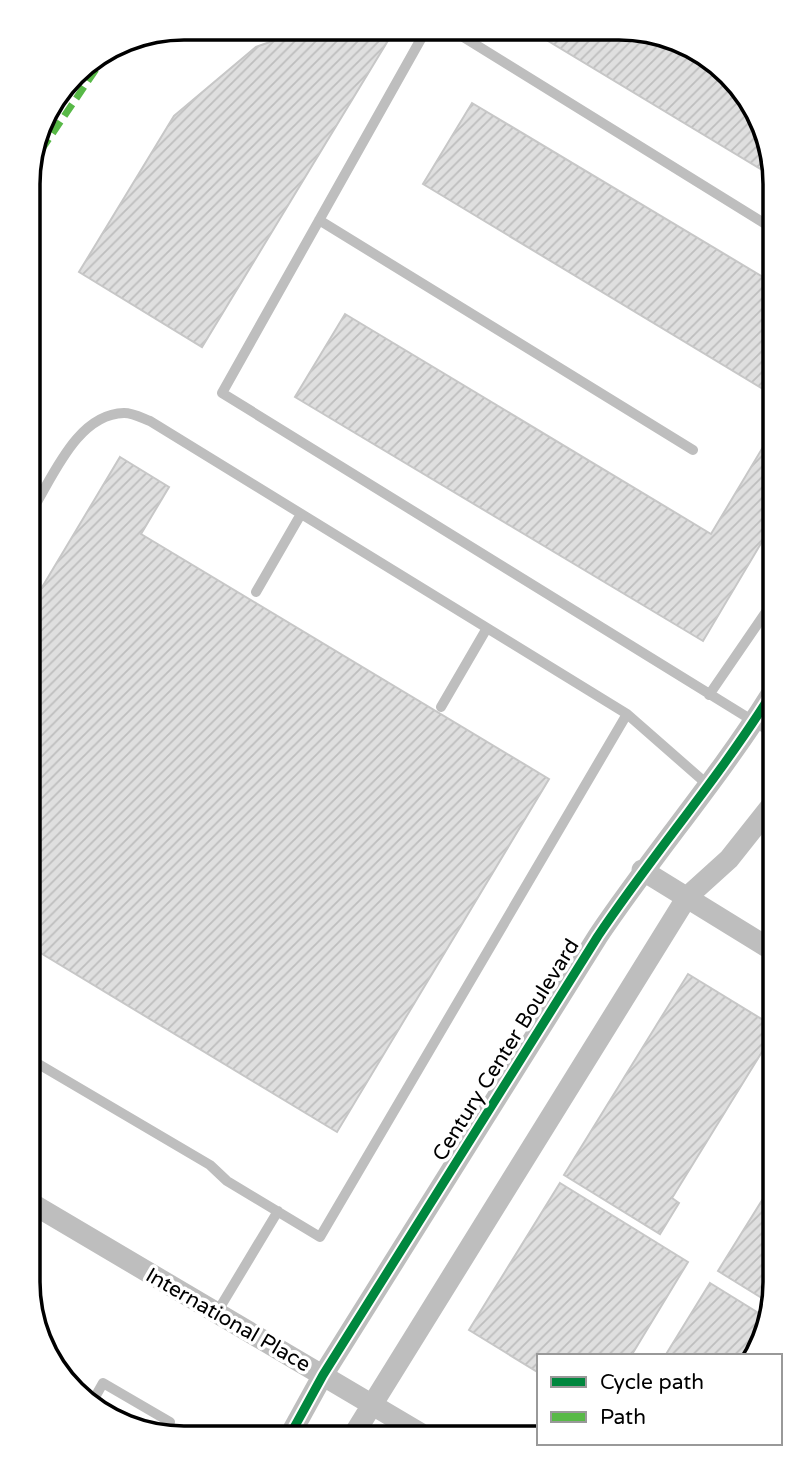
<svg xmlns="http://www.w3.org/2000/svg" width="803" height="1466" font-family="'Varela Round',sans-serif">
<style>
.building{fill:url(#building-hatch);stroke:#c7c7c7;stroke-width:2}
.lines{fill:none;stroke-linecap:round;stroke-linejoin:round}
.service{stroke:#bebebe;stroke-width:10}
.minor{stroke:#bebebe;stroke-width:21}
.quiet{stroke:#58b947;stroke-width:7;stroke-dasharray:14 7;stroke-linecap:butt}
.cycleway-casing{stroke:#fff;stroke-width:13}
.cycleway{stroke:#00873e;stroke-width:9}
.labels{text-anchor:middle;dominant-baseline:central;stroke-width:7;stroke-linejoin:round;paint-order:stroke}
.street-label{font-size:21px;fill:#000;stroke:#fff}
.rim{fill:none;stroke:#000;stroke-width:3.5}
</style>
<defs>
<pattern id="building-hatch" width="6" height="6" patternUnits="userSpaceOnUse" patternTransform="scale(1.75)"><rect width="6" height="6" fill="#dfdfdf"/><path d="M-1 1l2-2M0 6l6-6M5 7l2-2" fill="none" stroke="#bebebe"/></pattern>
</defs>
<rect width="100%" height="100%" fill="#fff"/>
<path class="building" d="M306 29H395L202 347 79 272 174 116 256 47Z
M530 30 648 31 721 67 767 134V173Z
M472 103 768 280V392L423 184Z
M345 314 711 534 769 437V530L703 641 295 397Z
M120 457 169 487 141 534 549 779 337 1132 34 949 32 604Z
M688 974 773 1026V1034L672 1198 679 1203 660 1234 564 1175Z
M774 1181 775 1292 770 1303 718 1271Z
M560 1183 688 1262 631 1356H539V1373L469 1330Z
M710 1283 765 1317 751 1356H665Z"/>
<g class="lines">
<path class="service" d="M426 30 222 393 771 732
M452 30 767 225
M319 220 693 450
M31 512C53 477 77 414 124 413 133 413 142 418 150 421L627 714 708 785
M256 592 301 514
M709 695 770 606
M441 707 487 628
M35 1062 210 1165 227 1181 320 1237 627 714
M216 1314 278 1211
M90 1406 103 1383 170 1422 163 1436"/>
<path class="minor" d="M642 870 772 950
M36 1206 420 1433
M354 1434 687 897 729 859 771 806
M290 1435 323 1375 598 936C653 854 718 779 770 696"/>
<path class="quiet" d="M29 168 109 50"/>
<defs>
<path id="cycleway" d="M290 1435 323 1375 598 936C653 854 718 779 770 696"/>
</defs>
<use href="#cycleway" class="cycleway-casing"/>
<use href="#cycleway" class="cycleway"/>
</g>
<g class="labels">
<g class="street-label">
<text transform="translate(506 1050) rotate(-58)">Century Center Boulevard</text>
<text transform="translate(228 1320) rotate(30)">International Place</text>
</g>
</g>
<path d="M0 0H803V1466H0ZM184 40H619A144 144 0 0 1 763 184V1282A144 144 0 0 1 619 1426H184A144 144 0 0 1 40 1282V184A144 144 0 0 1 184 40Z" fill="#fff" fill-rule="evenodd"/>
<path class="rim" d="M184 40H619A144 144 0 0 1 763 184V1282A144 144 0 0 1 619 1426H184A144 144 0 0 1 40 1282V184A144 144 0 0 1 184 40Z"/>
<rect x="537" y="1354" width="245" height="91" fill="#ffffff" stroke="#999999" stroke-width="2"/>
<rect x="551" y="1377" width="35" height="10" fill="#00873e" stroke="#999999" stroke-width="2"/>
<text x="600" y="1389" font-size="21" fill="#000000">Cycle path</text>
<rect x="551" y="1412" width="35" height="10" fill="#58b947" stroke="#999999" stroke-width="2"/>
<text x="600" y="1424" font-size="21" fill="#000000">Path</text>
</svg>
